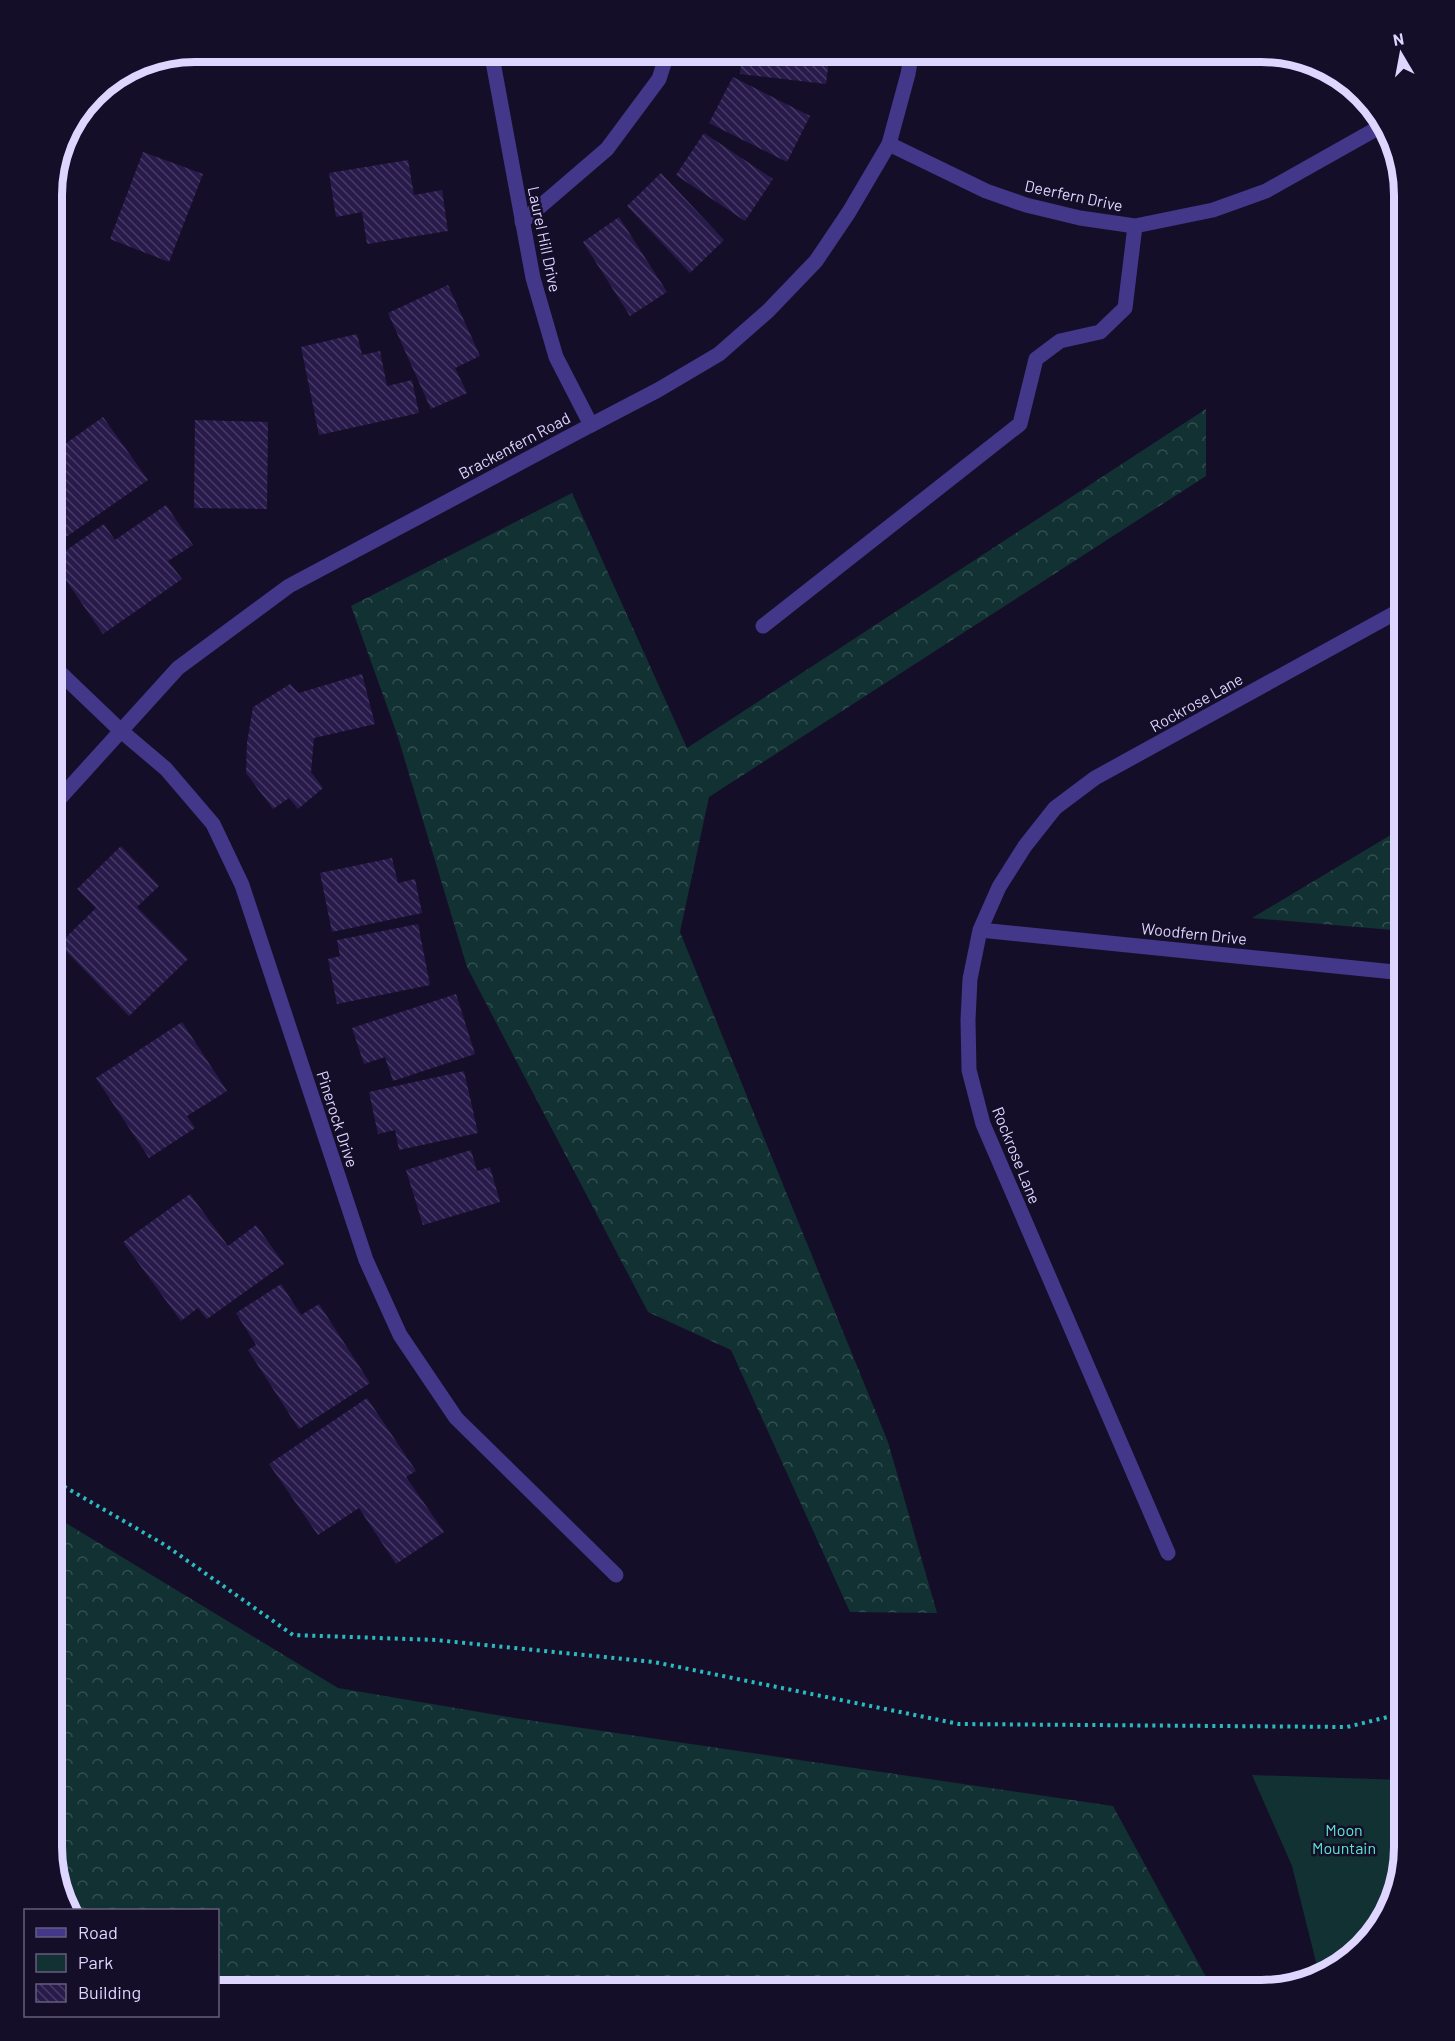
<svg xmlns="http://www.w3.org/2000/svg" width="1455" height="2041" font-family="Barlow,sans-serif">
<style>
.forest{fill:url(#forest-crowns)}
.park{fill:#113132}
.building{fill:url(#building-back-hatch)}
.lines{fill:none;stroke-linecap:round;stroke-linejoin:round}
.path{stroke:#2abbbf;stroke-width:4;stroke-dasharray:3 4.5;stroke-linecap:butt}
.service{stroke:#423789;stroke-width:15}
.minor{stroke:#423789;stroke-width:15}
.tertiary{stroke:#423789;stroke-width:15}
.labels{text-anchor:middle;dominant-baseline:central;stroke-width:5;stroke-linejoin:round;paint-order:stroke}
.street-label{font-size:16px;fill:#ded6ff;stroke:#150e28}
.park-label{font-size:16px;fill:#5be5cf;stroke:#150e28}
.rim{fill:none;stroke:#ded6ff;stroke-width:8}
</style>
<defs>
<pattern id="forest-crowns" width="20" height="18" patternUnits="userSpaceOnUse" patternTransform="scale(1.5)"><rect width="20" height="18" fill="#113132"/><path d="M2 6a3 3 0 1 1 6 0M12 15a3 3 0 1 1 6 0" fill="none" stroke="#334e51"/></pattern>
<pattern id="building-back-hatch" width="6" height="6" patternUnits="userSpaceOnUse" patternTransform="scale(1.5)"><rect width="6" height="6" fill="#281a4a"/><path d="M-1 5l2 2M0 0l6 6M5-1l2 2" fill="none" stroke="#473b65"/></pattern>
</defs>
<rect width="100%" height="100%" fill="#150e28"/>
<path class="forest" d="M1206 409V476L709 797 680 932 888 1442 937 1613 850 1612 731 1350 648 1312 467 967 397 734 351 606 572 493 687 748Z
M1404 827V931L1252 918Z
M51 1514 338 1688 521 1719 1113 1806 1213 1990H218V1910H68L51 1846Z"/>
<path class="park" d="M1252 1775 1404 1780V1847L1385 1918 1332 1971 1319 1974 1292 1866Z"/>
<path class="building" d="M578 51H628V54L579 62Z
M742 51H830L826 84 740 74Z
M733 77 810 116 787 162 709 123Z
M704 133 773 179 745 221 676 175Z
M143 152 203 174 169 262 110 239Z
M408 160 414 195 442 190 448 231 367 244 362 212 336 217 329 173Z
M661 173 724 240 690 273 627 206Z
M619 217 667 292 630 316 583 242Z
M448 285 480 356 455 368 467 393 431 409 388 313Z
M357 334 362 355 380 351 387 386 412 380 419 413 319 435 301 347Z
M103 417 148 480 66 537 51 516V501L63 493 51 477V454Z
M195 420 268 422 267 509 194 508Z
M166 505 193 545 168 561 182 579 103 634 52 560 104 524 115 540Z
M362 674 375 724 314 738 311 772 323 788 298 809 289 798 273 809 246 773 247 743 253 707 290 684 299 693Z
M121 846 159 886 137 907 188 959 129 1016 59 944 96 908 77 889Z
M392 858 398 883 415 879 422 913 332 932 320 873Z
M418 924 430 985 337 1004 328 959 340 956 337 940Z
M456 994 475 1054 393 1081 385 1057 364 1064 352 1028Z
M182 1022 227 1091 187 1116 195 1128 149 1158 96 1078Z
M464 1071 478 1133 399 1150 395 1130 378 1134 369 1092Z
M471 1150 477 1171 490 1167 500 1202 423 1225 406 1170Z
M190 1194 228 1246 256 1225 284 1264 207 1319 198 1308 181 1321 123 1242Z
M281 1284 301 1315 319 1304 370 1383 299 1429 248 1350 256 1345 236 1313Z
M367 1398 416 1471 406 1477 444 1532 396 1564 359 1508 318 1535 269 1464Z"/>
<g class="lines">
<path class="path" d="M51 1479 165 1545 293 1635 436 1640 654 1662 959 1724 1347 1727 1404 1713"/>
<path class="service" d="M522 222 607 149 659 79 668 51"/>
<path class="minor" d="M889 144 986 191 1026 205 1080 218 1135 226 1213 210 1266 191 1385 124
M763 626 1020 424 1036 359 1060 341 1100 332 1125 308 1135 226
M51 664 120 730 166 769 213 824 242 885 366 1260 400 1335 456 1418 616 1575
M51 808 178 668 289 586 591 425 556 357 533 278 491 51
M980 930 1404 973
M1168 1553 983 1124 969 1070 968 1020 970 979 980 930 999 887 1025 846 1055 808 1095 778 1404 608"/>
<path class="tertiary" d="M591 425 658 390 719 354 768 311 816 261 849 212 889 144 908 74 912 51"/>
</g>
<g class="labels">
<g class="street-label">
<text transform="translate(1074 195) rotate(12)">Deerfern Drive</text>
<text transform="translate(545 239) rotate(78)">Laurel Hill Drive</text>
<text transform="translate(514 445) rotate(-28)">Brackenfern Road</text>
<text transform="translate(1196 702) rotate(-29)">Rockrose Lane</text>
<text transform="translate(1194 933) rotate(6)">Woodfern Drive</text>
<text transform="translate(338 1119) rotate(72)">Pinerock Drive</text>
<text transform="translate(1017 1155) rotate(68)">Rockrose Lane</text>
</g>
<g class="park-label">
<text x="1344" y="1829">Moon<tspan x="1344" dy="18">Mountain</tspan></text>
</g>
</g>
<path d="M0 0H1455V2041H0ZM195 62H1261A133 133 0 0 1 1394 195V1847A133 133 0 0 1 1261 1980H195A133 133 0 0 1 62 1847V195A133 133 0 0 1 195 62Z" fill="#150e28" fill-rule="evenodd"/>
<path class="rim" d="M195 62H1261A133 133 0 0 1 1394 195V1847A133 133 0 0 1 1261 1980H195A133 133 0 0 1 62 1847V195A133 133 0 0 1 195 62Z"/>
<rect x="24" y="1909" width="195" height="108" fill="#150e28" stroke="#655e7e" stroke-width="1.5"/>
<rect x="36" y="1928" width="30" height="9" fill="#423789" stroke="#655e7e" stroke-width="1.5"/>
<text x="78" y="1939" font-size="18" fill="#ded6ff">Road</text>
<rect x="36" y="1954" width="30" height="18" fill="#113132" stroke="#655e7e" stroke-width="1.5"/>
<text x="78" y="1969" font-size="18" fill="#ded6ff">Park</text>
<rect x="36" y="1984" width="30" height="18" fill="url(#building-back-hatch)" stroke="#655e7e" stroke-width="1.5"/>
<text x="78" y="1999" font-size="18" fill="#ded6ff">Building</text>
<g transform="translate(1401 54) rotate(350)" stroke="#150e28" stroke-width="4.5" paint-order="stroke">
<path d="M0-4.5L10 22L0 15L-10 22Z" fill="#ded6ff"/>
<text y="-9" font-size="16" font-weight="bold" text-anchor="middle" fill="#ded6ff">N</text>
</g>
</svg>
